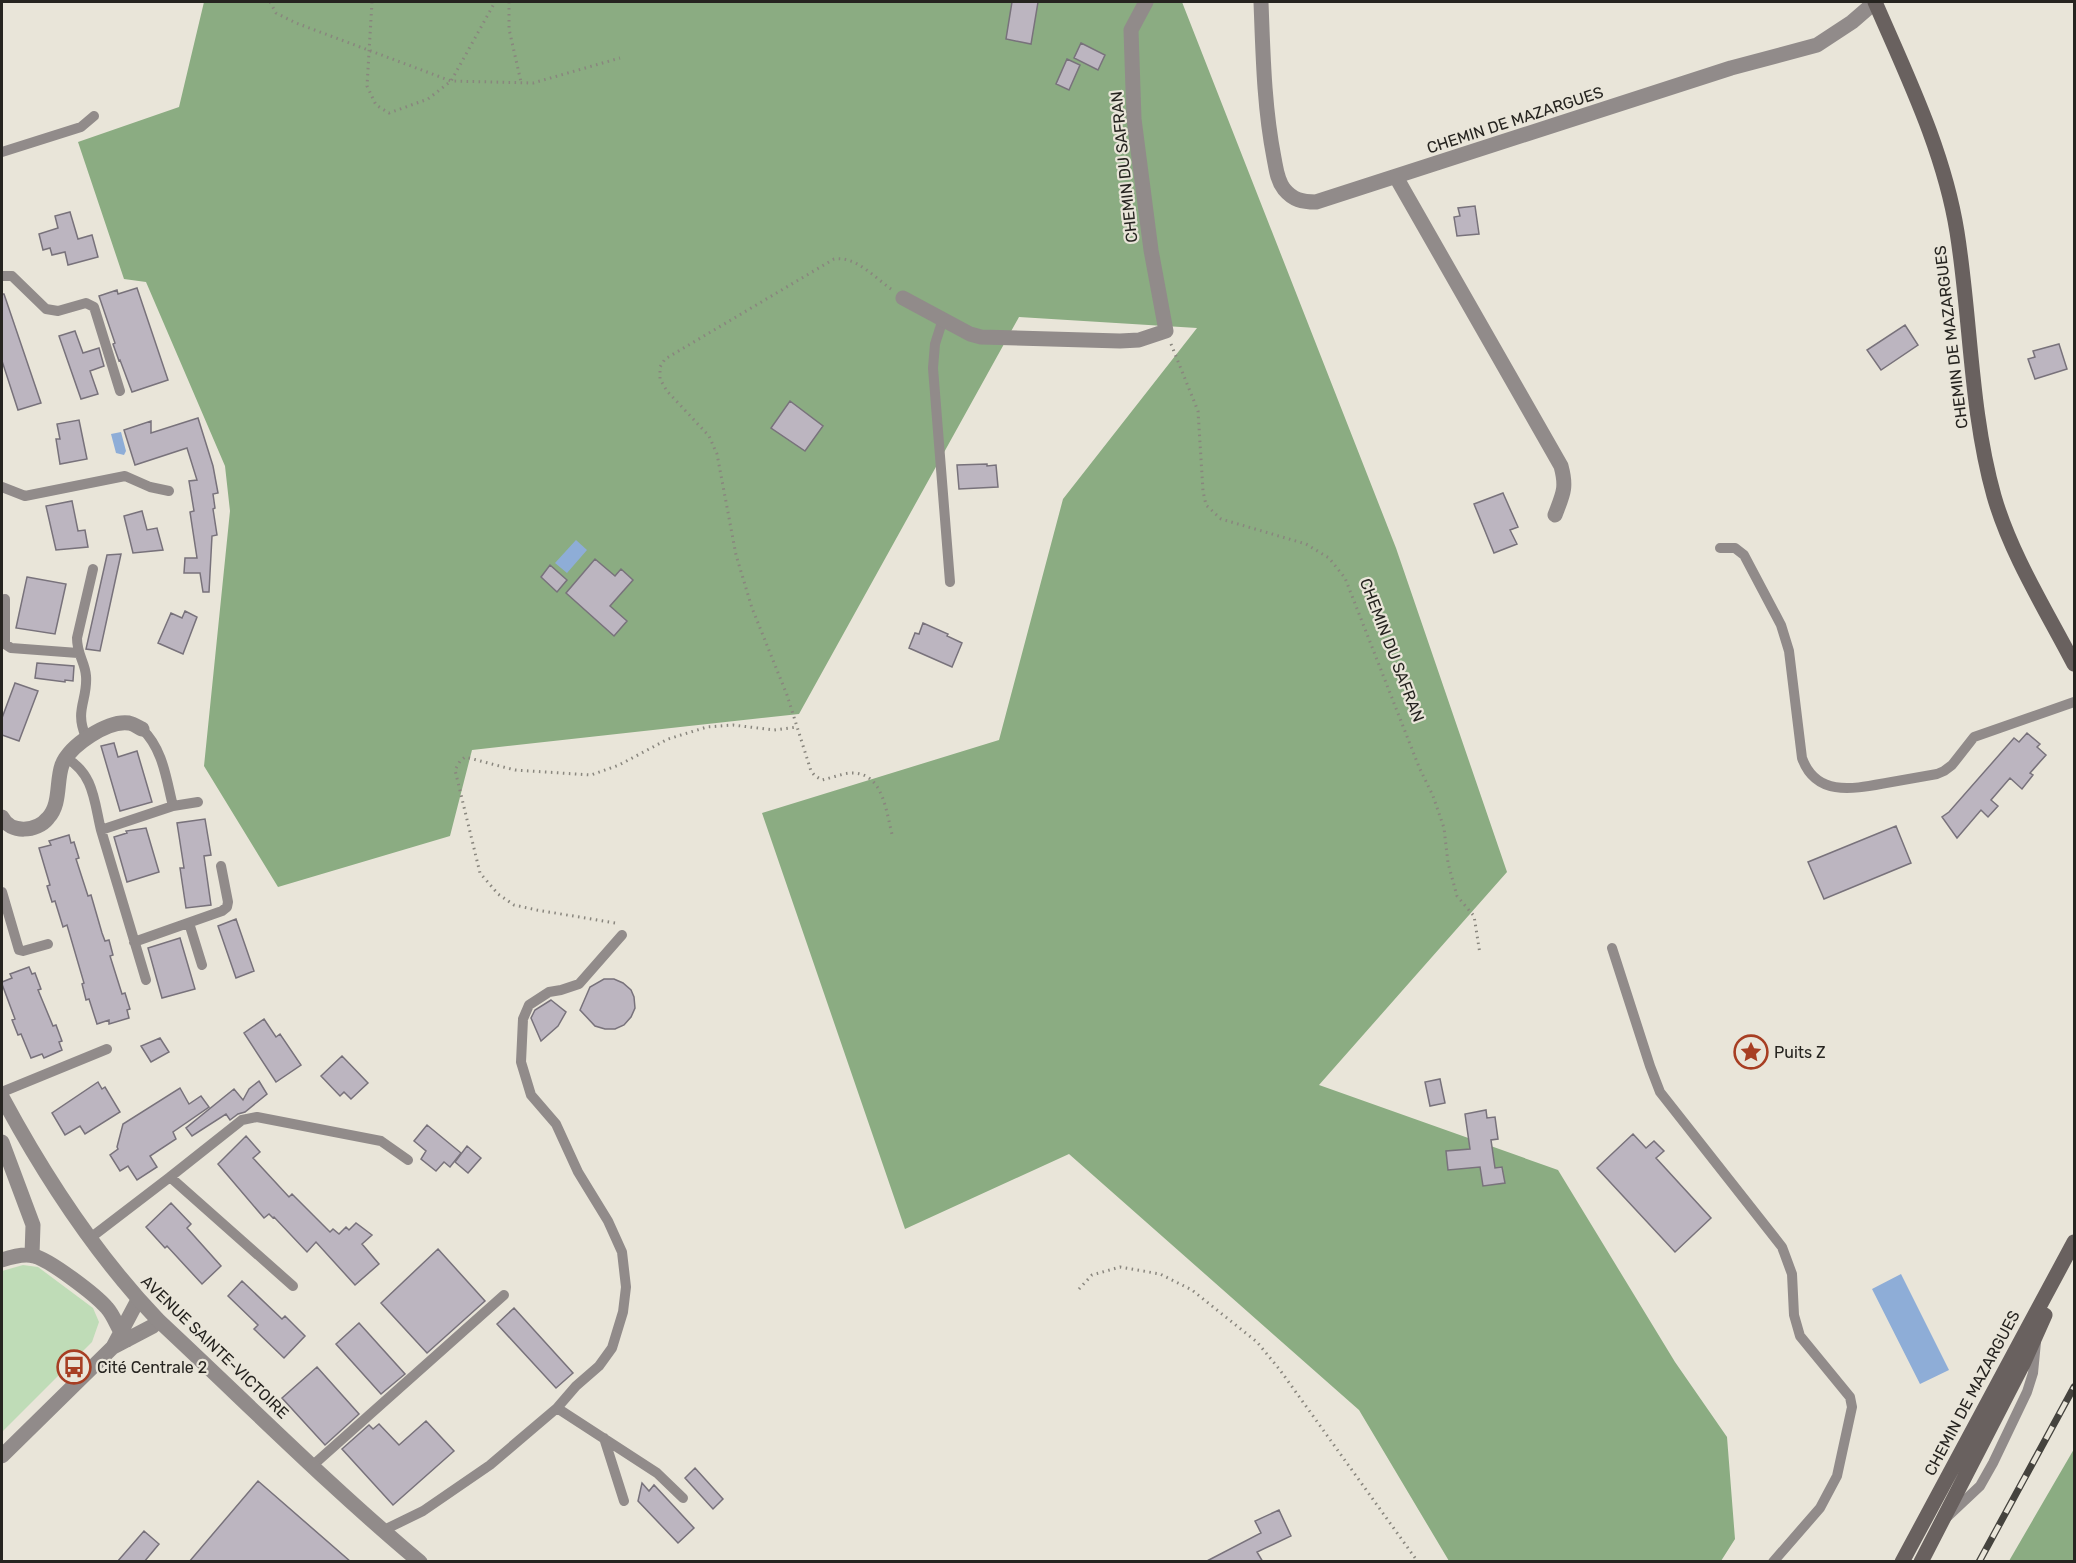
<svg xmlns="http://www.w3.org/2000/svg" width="2076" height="1563" font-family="Rubik,sans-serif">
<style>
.green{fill:#bfdcb7}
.forest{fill:#8bac82}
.water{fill:#8eadd7}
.building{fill:#bcb5c0;stroke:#78727b;stroke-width:1.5}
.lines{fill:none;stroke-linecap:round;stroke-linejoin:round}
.path{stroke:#89867e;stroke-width:3;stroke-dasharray:1.5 4.5;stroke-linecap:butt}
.service{stroke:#918b8a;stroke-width:10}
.minor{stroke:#918b8a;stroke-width:15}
.tertiary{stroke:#918b8a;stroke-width:15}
.secondary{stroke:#69615f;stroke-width:15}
.rail-casing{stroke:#45433e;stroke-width:7}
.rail{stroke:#e9e5d9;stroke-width:4.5;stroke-dasharray:14;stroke-linecap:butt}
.labels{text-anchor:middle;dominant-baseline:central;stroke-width:4.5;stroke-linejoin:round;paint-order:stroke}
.street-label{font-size:16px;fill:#262420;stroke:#e9e5d9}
.poi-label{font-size:16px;fill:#262420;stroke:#e9e5d9;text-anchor:start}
</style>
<rect width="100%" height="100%" fill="#e9e5d9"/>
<path class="green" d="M23 1265 38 1267 93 1308 99 1322 92 1342 2 1432V1271Z"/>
<path class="forest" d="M204 2H1182L1396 548 1507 872 1319 1085 1558 1170 1675 1362 1727 1437 1735 1539 1721 1561H1449L1359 1410 1069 1154 905 1229 762 813 999 740 1063 499 1197 328 1019 317 799 714 472 750 450 836 278 887 204 766 230 511 225 466 146 282 124 279 78 142 179 107Z
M2074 1449V1561H2009Z"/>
<path class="water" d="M121 432 126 451 124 455 116 453 111 434Z
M576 540 587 550 567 573 555 563Z
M1901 1274 1949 1370 1920 1384 1872 1289Z"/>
<path class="building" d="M1012 2H1038L1031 44 1006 39Z
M1081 43 1105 55 1098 70 1074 58Z
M1067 59 1080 65 1069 90 1056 84Z
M1475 206 1479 234 1457 236 1454 217 1460 216 1458 208Z
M70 212 78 239 92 235 98 257 68 265 65 252 52 255 50 248 43 250 39 234 58 228 55 216Z
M137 288 168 380 132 392 120 360 119 361 113 344 115 343 99 296 117 290 118 294Z
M2 294H4L41 403 18 410 2 361Z
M1905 325 1918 345 1881 370 1867 350Z
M75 331 83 353 99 348 104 366 90 371 98 394 81 399 59 336Z
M2059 344 2067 369 2035 379 2028 359 2035 357 2033 351Z
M790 401 823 426 805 451 771 428Z
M198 418 213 466 218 493 213 494 215 508 213 509 217 535 212 536 209 592H203L200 573H184L185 558H197L190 512 194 511 189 481 197 480 187 448 135 465 124 430 151 421V433Z
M79 420 87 459 60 464 56 439H60L57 424Z
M987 464V466L996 465 998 487 959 489 957 465Z
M1503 493 1518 527 1510 530 1517 544 1494 553 1474 504Z
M72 501 78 531 85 530 88 547 56 550 46 506Z
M142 511 147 530 157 528 163 550 133 553 124 516Z
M121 554 100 651 86 649 107 555Z
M595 559 615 576 621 569 633 580 610 606 627 621 614 636 566 593Z
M550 565 567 580 557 592 541 577Z
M27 577 66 584 55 634 16 628Z
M185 611 197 617 183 654 158 643 171 613 182 618Z
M923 623 948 634 947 636 962 643 952 667 909 648 915 633 919 634Z
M37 663 74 666 73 681 65 680V682L35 678Z
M15 683 38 691 19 741 2 735V718Z
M2027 733 2040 744 2037 747 2046 755 2030 773 2033 775 2022 789 2010 778 1991 800 1998 806 1988 817 1981 810 1957 838 1942 817 1949 812 2014 738 2019 742Z
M114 743 118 757 137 751 152 802 120 811 101 746Z
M205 819 211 855 204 856 211 905 186 908 180 868H184L177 823Z
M1896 826 1911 863 1824 899 1808 862Z
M146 828 159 872 127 882 114 837 127 833 126 831Z
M69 835 71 843 74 842 79 858 76 859 88 896 91 895 102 933 105 941 109 940 113 955 110 956 122 994 125 993 130 1009 127 1010 129 1018 109 1024V1020L97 1024 89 999 86 1000 82 984 84 983 67 925 63 927 55 901 52 902 47 886 50 885 39 848 51 845 49 841Z
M236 919 254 971 236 978 218 926Z
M180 938 195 989 162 998 148 948Z
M29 967 32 974 35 973 41 989 38 990 53 1026 56 1025 62 1041 59 1042 62 1050 44 1058 42 1054 31 1058 21 1034 18 1035 12 1020 15 1019 2 984V982L12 978 10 974Z
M604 979H614L623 983 631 990 634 997 635 1008 631 1017 624 1025 615 1029H605L595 1026 580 1010 590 987Z
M551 1000 566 1012 558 1026 541 1041 531 1018 535 1010Z
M264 1019 276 1037 280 1034 301 1065 276 1082 244 1033Z
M160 1038 169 1052 151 1062 141 1046Z
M342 1056 368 1083 351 1099 344 1092 340 1096 321 1076Z
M1440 1079 1445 1103 1430 1106 1425 1082Z
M259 1081 267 1094 245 1112 238 1114 230 1120 226 1114 192 1136 186 1128 234 1089 243 1100 249 1089Z
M98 1082 102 1089 105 1087 120 1112 85 1134 80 1126 65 1135 52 1113Z
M180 1088 189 1104 201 1096 209 1107 173 1132 176 1139 150 1156 157 1167 137 1180 128 1166 120 1171 110 1155 118 1149 117 1147 123 1124Z
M1486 1110 1487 1118 1495 1117 1498 1139 1491 1140 1495 1168 1502 1167 1505 1183 1483 1186 1480 1167 1448 1170 1446 1151 1470 1149 1465 1114Z
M427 1125 461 1153 450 1167 444 1162 436 1171 421 1159 426 1151 414 1141Z
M1633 1134 1646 1148 1654 1141 1664 1151 1656 1158 1711 1218 1675 1252 1597 1168Z
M246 1136 260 1152 253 1158 289 1197 292 1194 330 1232 333 1229 339 1234 346 1227 349 1230 356 1223 372 1235 362 1244 379 1264 355 1285 316 1242 307 1252 274 1217 273 1218 269 1214 264 1218 218 1164Z
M467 1146 481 1158 468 1173 455 1162Z
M171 1203 191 1224 187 1228 221 1266 202 1284 167 1246 165 1248 146 1227Z
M438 1249 485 1301 427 1353 381 1303Z
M242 1281 282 1319 285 1316 305 1336 284 1358 254 1329 258 1325 228 1296Z
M514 1308 573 1373 556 1388 497 1324Z
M359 1323 405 1374 381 1394 336 1344Z
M317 1367 359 1414 325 1445 282 1398Z
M426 1421 454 1451 393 1505 342 1449 369 1425 373 1429 379 1424 399 1445Z
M695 1468 723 1499 713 1509 685 1478Z
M258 1481 351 1562H189Z
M642 1483 649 1491 654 1485 694 1528 678 1543 638 1501Z
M1279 1510 1291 1536 1257 1552 1263 1562H1205L1261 1533 1255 1521Z
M144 1531 159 1544 144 1562H117Z"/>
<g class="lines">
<path class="path" d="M270 2 276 13 296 23 451 81 533 83 620 58
M372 2 367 86 376 105 389 113 428 99 451 81 495 2
M509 2V29L521 82
M891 289C874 277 856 256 834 259L665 359 660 367V379L667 391 709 436 717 454 736 555 752 608 787 695 811 771 815 776 822 780C831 778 841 774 850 773 884 771 886 813 893 838
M1171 344 1198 411 1203 491 1206 505 1221 519 1306 544 1329 558 1345 578 1419 767 1433 796 1444 828 1448 863 1457 896 1474 916 1480 954
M615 923 537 910 514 905 498 894 480 873 455 770 460 761 465 757 515 770 591 775 619 765 668 739 707 727 733 725 774 730 797 727
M1079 1289 1092 1275 1120 1267 1160 1274 1192 1290 1257 1342 1280 1370 1418 1562"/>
<path class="service" d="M2 152 81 127 94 116
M2 276H12L46 309 58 311 86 303 94 307 120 391
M943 319 935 344 933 368 950 582
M2 487 25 496 125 476 150 487 169 491
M1720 548H1735L1744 555 1781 625 1789 651 1802 758C1816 797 1853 789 1886 783 1903 780 1920 777 1937 774L1944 771 1952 765 1974 737 2074 702
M5 599V644L11 648 78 653
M142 729C163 749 166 778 173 806
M86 737C74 710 88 700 86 676 85 662 77 655 77 638L93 569
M66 758C94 774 94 801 101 830
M2 892 19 950 23 951 48 944
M189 923 202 965
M134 942 222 911 227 907 228 902 221 866
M1612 948 1650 1066 1660 1092 1782 1247 1792 1274 1794 1315 1800 1336 1850 1397 1852 1407 1837 1476 1820 1508 1773 1562
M146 980 101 830 173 806 198 802
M2 1092 107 1049
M170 1177 242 1120 257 1117 381 1141 408 1160
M89 1239 170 1177 293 1286
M557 1408 657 1473 683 1498
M604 1438 624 1501
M312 1466 504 1295
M1947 1517 1980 1486 1993 1463 2027 1392 2033 1373 2036 1342
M382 1531 423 1511 490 1465 557 1408 576 1386 599 1366 612 1348 623 1312 626 1287 622 1252 608 1221 578 1172 556 1124 531 1095 521 1062 523 1019 529 1005 549 992 561 990 579 984 622 935"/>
<path class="minor" d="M1261 2C1263 54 1264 107 1274 158 1276 168 1277 180 1284 189 1293 200 1302 202 1316 202L1731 68 1817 45 1852 22 1875 2
M1396 177 1561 466C1567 488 1563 494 1555 515
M903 298 970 334 981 337 1120 341 1139 340 1166 331 1151 250 1134 119 1131 30 1146 2
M2 817C10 834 37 832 48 818 61 804 56 782 62 765 70 745 108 720 129 723 134 724 138 727 142 729
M2 1142 33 1225 32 1255
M2 1260C11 1257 24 1253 34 1256 50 1260 96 1295 107 1308 116 1318 117 1330 127 1340
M138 1300 113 1347 153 1326 158 1320
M2 1456 113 1347"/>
<path class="tertiary" d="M2 1097C45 1177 95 1254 158 1320 245 1401 329 1486 420 1562"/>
<path class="secondary" d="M1875 2C1907 76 1944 151 1957 232 1971 319 1970 411 1994 496 2011 555 2046 610 2074 664
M1902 1562 2074 1242
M1921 1562 2024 1362 2045 1315"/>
<defs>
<path id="rail" d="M1979 1562 2074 1387"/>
</defs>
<use href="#rail" class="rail-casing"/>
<use href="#rail" class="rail"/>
</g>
<defs>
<symbol id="sight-ring" viewBox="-11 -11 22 22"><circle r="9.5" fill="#e9e5d9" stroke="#a73e23" stroke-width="1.5"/><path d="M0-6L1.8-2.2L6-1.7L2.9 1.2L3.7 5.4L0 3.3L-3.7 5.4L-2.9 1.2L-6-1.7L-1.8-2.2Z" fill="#a73e23"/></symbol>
<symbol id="bus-ring" viewBox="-11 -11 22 22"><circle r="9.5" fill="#e9e5d9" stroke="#a73e23" stroke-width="1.5"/><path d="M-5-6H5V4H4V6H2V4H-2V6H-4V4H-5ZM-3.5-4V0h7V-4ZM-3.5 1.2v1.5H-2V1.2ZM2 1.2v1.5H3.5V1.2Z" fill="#a73e23"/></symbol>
</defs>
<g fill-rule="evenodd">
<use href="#sight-ring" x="1732" y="1033" width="38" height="38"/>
<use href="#bus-ring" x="55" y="1348" width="38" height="38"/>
</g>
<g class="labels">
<g class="street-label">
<text transform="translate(1515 120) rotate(-18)">CHEMIN DE MAZARGUES</text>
<text transform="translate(1124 167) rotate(-96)">CHEMIN DU SAFRAN</text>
<text transform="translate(1951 337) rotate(-97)">CHEMIN DE MAZARGUES</text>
<text transform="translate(1392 650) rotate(69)">CHEMIN DU SAFRAN</text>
<text transform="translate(215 1347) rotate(44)">AVENUE SAINTE-VICTOIRE</text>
<text transform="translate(1972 1393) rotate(-62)">CHEMIN DE MAZARGUES</text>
</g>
<g class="poi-label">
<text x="1774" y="1052">Puits Z</text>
<text x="97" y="1367">Cité Centrale 2</text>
</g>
</g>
<rect width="2076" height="1563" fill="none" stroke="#262420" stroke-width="6"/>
</svg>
